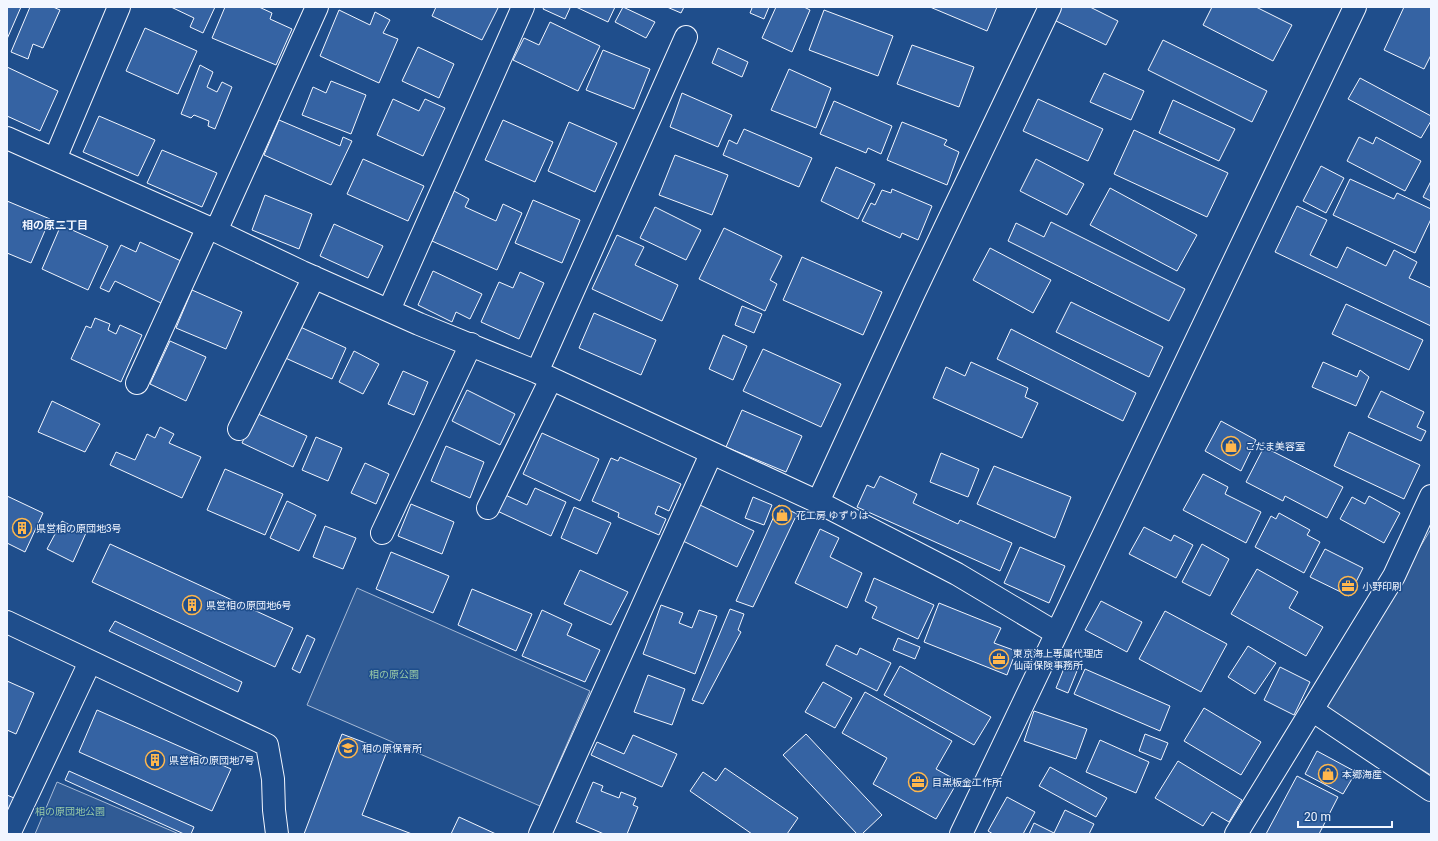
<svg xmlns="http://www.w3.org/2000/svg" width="1438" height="841" font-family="Roboto,'Noto Sans JP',sans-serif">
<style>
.built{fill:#305b95;stroke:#a8bbd7}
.building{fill:#3563a3;stroke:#f2f6ff}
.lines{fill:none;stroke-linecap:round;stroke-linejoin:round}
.minor-casing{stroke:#f2f6ff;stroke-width:24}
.minor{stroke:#1f4e8c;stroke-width:22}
.labels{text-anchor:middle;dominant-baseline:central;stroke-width:3;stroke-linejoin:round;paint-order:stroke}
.poi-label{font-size:10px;fill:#f2f6ff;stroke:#1f4e8c;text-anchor:start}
.park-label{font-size:10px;fill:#97c8a6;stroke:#1f4e8c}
.neighbourhood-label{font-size:11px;font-weight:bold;fill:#f2f6ff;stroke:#1f4e8c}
</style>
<rect width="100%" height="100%" fill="#1f4e8c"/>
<path class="built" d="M1431 529V775L1322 709Z
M357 588 590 691 540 806 307 705Z
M57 782 179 834H35Z"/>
<path class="building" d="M7 7H21L7 39Z
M30 7H53L60 10 43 48 33 44 28 59 11 52Z
M171 7H215L203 33 190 27 194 18Z
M225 7H259L272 13 270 19 292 29 276 65 212 38Z
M436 7H496L498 8 482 40 432 16Z
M544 7H568L570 8 565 19 543 9Z
M576 7H615L608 22Z
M623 7 655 22 646 38 615 22Z
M667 7H684L681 13Z
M749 7H769L764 19 750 13 752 8Z
M776 7H804L810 10 792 52 762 38Z
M930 7H997L987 31Z
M1060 7H1090L1118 21 1106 45 1054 20Z
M1212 7H1256L1292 25 1273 61 1203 25Z
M1404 7H1431V55L1424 69 1384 50Z
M339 10 370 25 375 12 390 20 383 33 398 39 379 83 320 56Z
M824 10 893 36 878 76 809 50Z
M550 22 600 46 578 91 513 60 524 38 539 45Z
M145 28 197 51 178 94 126 71Z
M1163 40 1267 91 1252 122 1148 70Z
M912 45 974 67 959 107 897 84Z
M418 47 454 64 439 98 402 81Z
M718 48 748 62 742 77 712 63Z
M603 50 650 69 634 109 586 90Z
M200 65 213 72 207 87 217 92 222 82 232 87 215 129 208 126 209 121 194 115 191 118 181 114Z
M7 67 58 91 40 131 7 116Z
M789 69 831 88 816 128 771 110Z
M1104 73 1144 91 1131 120 1090 102Z
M1360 78 1431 116V121L1421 138 1348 99Z
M331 81 366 95 351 134 302 115 313 87 326 93Z
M682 93 732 115 718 147 670 127Z
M393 99 419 111 425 99 445 108 423 156 377 135Z
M1038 99 1103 129 1088 161 1023 131Z
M1173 100 1235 129 1219 161 1159 133Z
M834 101 892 126 881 154 868 148 866 153 820 134Z
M99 116 155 140 138 176 83 152Z
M279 120 340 146 343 137 352 141 331 185 264 155Z
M503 120 553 142 535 182 485 160Z
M569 122 617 143 595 192 548 171Z
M902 122 947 140 944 145 959 152 947 185 887 160Z
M744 129 812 158 799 187 723 155 729 140 737 144Z
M1134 130 1228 173 1207 217 1114 174Z
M1359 137 1373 144 1376 137 1421 161 1405 191 1347 161Z
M162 150 217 173 202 207 147 183Z
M675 155 728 175 712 215 659 195Z
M363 159 424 186 408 221 347 194Z
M1036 159 1084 184 1067 215 1020 191Z
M1321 166 1344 178 1326 213 1303 201Z
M836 167 875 184 858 219 821 201Z
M1350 179 1394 199 1397 193 1431 209V219L1415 253 1333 215Z
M1431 181V201L1423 197Z
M1110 188 1197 235 1177 271 1090 225Z
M892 189 932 206 918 240 902 233 900 238 862 221 871 203 875 205 882 190 891 193Z
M454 191 469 199 465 207 496 221 503 204 522 213 497 270 432 241Z
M265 195 312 214 299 249 252 230Z
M533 200 580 220 562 263 515 243Z
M7 201 50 219 31 263 7 253Z
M1297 206 1327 220 1310 255 1337 268 1347 247 1386 266 1394 250 1417 262 1409 278 1431 288V326L1275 252Z
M655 207 701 230 686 260 640 238Z
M1051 222 1185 289 1169 321 1008 241 1016 223 1044 237Z
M334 224 383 246 368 278 320 256Z
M61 225 108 246 88 290 42 269Z
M724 228 782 256 770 280 777 284 765 311 699 279Z
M617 235 644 247 635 265 678 285 662 321 592 289Z
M140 242 181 261 161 303 115 281 109 292 100 288 121 245 136 252Z
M990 248 1051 280 1033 313 973 280Z
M802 257 882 292 863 335 783 300Z
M433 271 482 294 470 319 456 312 452 322 418 305Z
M520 272 544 283 519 339 481 322 499 282 513 288Z
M192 290 242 312 226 349 176 328Z
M1071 302 1163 347 1149 377 1056 332Z
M1346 304 1423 340 1409 370 1332 334Z
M742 306 762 314 754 333 735 325Z
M594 313 656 340 641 375 579 348Z
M95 318 110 324 108 330 116 334 120 325 142 335 121 382 71 359 86 326 91 328Z
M296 325 346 348 332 379 281 356Z
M1011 329 1136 393 1123 421 997 359Z
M723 335 747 346 733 380 709 369Z
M170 341 206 357 186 401 150 384Z
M763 349 841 384 821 427 743 391Z
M354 351 379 364 363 394 339 382Z
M971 362 1028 388 1025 397 1038 403 1022 438 933 398 946 367 965 376Z
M1323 362 1357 377 1360 370 1369 377 1356 406 1312 387Z
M403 371 428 382 414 415 388 404Z
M467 390 515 414 500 445 452 421Z
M1381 391 1424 412 1417 427 1426 431 1421 441 1368 417Z
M52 401 100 424 85 452 38 432Z
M742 410 802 436 786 472 726 447Z
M256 413 307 436 293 467 242 443Z
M1221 421 1256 440 1241 471 1205 451Z
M160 427 174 434 169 443 201 457 182 498 110 465 116 452 135 460 147 434 155 438Z
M1349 432 1420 465 1404 499 1334 466Z
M542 433 599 459 580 501 523 474Z
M316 437 342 448 328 481 302 470Z
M446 446 484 462 470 498 431 481Z
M1264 447 1343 487 1327 518 1285 496 1283 501 1246 482Z
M941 453 979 469 968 497 930 482Z
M620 457 681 484 669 511 658 506 655 514 666 519 659 535 618 517 619 513 592 501 611 458 618 461Z
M365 463 389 474 376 504 351 493Z
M994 466 1071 497 1055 538 977 504Z
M225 469 283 494 265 535 207 510Z
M1203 474 1228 487 1225 494 1261 512 1246 543 1183 510Z
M880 476 917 494 913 503 958 524 960 520 1012 543 1000 571 857 507 867 485 874 488Z
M535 488 566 502 551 536 493 509 501 493 527 505Z
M7 496 43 513 25 552 7 543Z
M1369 496 1400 513 1384 543 1340 519 1352 497 1365 504Z
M753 497 772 505 764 525 745 518Z
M287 501 316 515 299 551 270 538Z
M411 504 454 522 442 554 398 536Z
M700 505 754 531 737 567 683 541Z
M779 505 797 514 753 607 736 601Z
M574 507 611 523 597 554 561 538Z
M1279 513 1310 530 1307 535 1320 542 1304 573 1255 547 1271 516 1276 519Z
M62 521 86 533 73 562 47 549Z
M325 526 356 538 343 569 313 557Z
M1144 527 1171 541 1174 535 1193 545 1176 578 1129 554Z
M820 529 839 538 830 557 862 573 847 608 795 583Z
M110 544 293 628 275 667 92 582Z
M1202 544 1229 559 1210 596 1182 582Z
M1020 547 1065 566 1049 603 1004 583Z
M1325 549 1363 568 1349 596 1310 577Z
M391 552 449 576 433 613 376 589Z
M1257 569 1298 592 1289 608 1323 627 1306 656 1231 614Z
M580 570 628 592 611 625 564 604Z
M874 578 934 605 918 639 872 618 877 607 865 601Z
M472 589 532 614 516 651 458 625Z
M1101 601 1142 622 1127 652 1085 630Z
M939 603 1001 628 994 643 1016 651 1007 675 924 642Z
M661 605 683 613 679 623 692 628 699 610 717 616 695 674 643 654Z
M730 609 744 614 738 630 741 632 703 704 692 700Z
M542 610 572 624 567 635 600 650 585 682 522 656Z
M1165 611 1227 644 1201 692 1139 659Z
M115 621 242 682 238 692 109 631Z
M307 635 315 639 300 673 292 669Z
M898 638 920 647 915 659 893 650Z
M836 645 857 655 860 648 891 663 877 691 826 665Z
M1248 646 1276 663 1255 694 1228 677Z
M1067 661 1079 666 1068 693 1056 688Z
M900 666 991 717 974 745 884 695Z
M1280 667 1310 682 1294 715 1264 700Z
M1085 669 1170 706 1160 731 1074 694Z
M648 675 685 689 672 725 634 712Z
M7 681 34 693 16 734 7 730Z
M823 682 852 698 835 728 805 712Z
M865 692 952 741 936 769 958 781 936 819 873 784 887 758 842 733Z
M1204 708 1261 742 1241 775 1184 741Z
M97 710 231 769 212 811 79 752Z
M1034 711 1087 729 1076 759 1024 741Z
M342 734 387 751 362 815 412 834H304Z
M806 734 882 815 862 834H857L783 755Z
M1145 734 1168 743 1161 760 1139 751Z
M633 735 677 754 662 787 591 755 597 742 624 754Z
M1100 740 1149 762 1136 793 1086 772Z
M1317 751 1356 772 1343 794 1305 774Z
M1178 761 1242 800 1229 822 1212 812 1203 826 1155 798Z
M1050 767 1107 798 1096 817 1039 786Z
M725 768 798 818 787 834H752L690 791 703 772 716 781Z
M69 771 194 827 191 834H184L65 780Z
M1297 776 1338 797 1319 834H1266Z
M593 782 603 786 601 791 619 798 621 792 636 798 633 805 638 807 627 834H604L576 822Z
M7 795 14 798 9 809 7 808Z
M1007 797 1035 812 1023 834H993L988 831Z
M1065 810 1094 824 1089 834H1029L1034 823 1054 833Z
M459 817 496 834H451Z"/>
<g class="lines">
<defs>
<path id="minor" d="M7 138 216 231 302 272 419 324 537 372 818 502 957 574 1056 633
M55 159 119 7
M216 231 317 7
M389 310 523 7
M537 372 686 37
M137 383 208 227
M239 429 314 277
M818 502 914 293 1050 7
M488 508 551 379
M382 533 471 344
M7 622 267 745 273 779 274 810 277 834
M1312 710 1431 790
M9 834 90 662
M540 834 711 454
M961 834 1355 7
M1236 834 1394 576 1431 496"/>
</defs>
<use href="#minor" class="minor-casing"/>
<use href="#minor" class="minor"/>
</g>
<defs>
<symbol id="shop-ring" viewBox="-11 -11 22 22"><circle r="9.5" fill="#1f4e8c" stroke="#ffb74d" stroke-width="1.5"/><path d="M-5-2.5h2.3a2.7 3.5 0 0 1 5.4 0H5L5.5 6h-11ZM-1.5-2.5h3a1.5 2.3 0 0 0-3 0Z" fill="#ffb74d"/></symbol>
<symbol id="building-ring" viewBox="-11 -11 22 22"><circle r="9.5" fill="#1f4e8c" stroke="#ffb74d" stroke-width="1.5"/><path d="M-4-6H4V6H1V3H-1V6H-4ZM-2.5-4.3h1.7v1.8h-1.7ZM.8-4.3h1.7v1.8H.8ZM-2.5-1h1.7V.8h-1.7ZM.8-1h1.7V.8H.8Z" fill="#ffb74d"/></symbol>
<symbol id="office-ring" viewBox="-11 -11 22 22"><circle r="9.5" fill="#1f4e8c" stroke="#ffb74d" stroke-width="1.5"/><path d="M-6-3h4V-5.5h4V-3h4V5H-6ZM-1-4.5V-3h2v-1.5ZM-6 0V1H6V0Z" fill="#ffb74d"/></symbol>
<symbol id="school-ring" viewBox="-11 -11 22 22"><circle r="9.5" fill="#1f4e8c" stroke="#ffb74d" stroke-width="1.5"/><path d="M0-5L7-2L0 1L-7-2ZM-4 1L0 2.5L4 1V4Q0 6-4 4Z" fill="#ffb74d"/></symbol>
</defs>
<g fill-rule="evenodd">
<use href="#shop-ring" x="1220" y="435" width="22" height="22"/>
<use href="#shop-ring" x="771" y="504" width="22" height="22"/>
<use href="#building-ring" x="11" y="517" width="22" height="22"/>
<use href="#office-ring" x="1337" y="575" width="22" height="22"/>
<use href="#building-ring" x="181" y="594" width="22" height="22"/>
<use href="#office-ring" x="988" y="648" width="22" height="22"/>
<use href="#school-ring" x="337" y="737" width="22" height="22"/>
<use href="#building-ring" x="144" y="749" width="22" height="22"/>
<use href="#shop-ring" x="1317" y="763" width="22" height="22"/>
<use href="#office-ring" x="907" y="771" width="22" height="22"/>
</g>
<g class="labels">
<g class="poi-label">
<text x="1245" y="446">こだま美容室</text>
<text x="796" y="515">花工房 ゆずりは</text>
<text x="36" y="528">県営相の原団地3号</text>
<text x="1362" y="586">小野印刷</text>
<text x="206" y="605">県営相の原団地6号</text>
<text x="1013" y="653">東京海上専属代理店<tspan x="1013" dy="12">仙南保険事務所</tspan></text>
<text x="362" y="748">相の原保育所</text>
<text x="169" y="760">県営相の原団地7号</text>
<text x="1342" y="774">本郷海産</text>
<text x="932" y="782">目黒板金工作所</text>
</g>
<g class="park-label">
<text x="394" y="674">相の原公園</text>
<text x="70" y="811">相の原団地公園</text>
</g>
<g class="neighbourhood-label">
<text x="55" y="225">相の原二丁目</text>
</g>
</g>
<rect width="1438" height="841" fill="none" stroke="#f2f6ff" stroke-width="16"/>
<path d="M1298 821v6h94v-6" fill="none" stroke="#f2f6ff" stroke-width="2"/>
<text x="1304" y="821" font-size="12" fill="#f2f6ff" stroke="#1f4e8c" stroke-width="3" paint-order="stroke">20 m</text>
</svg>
